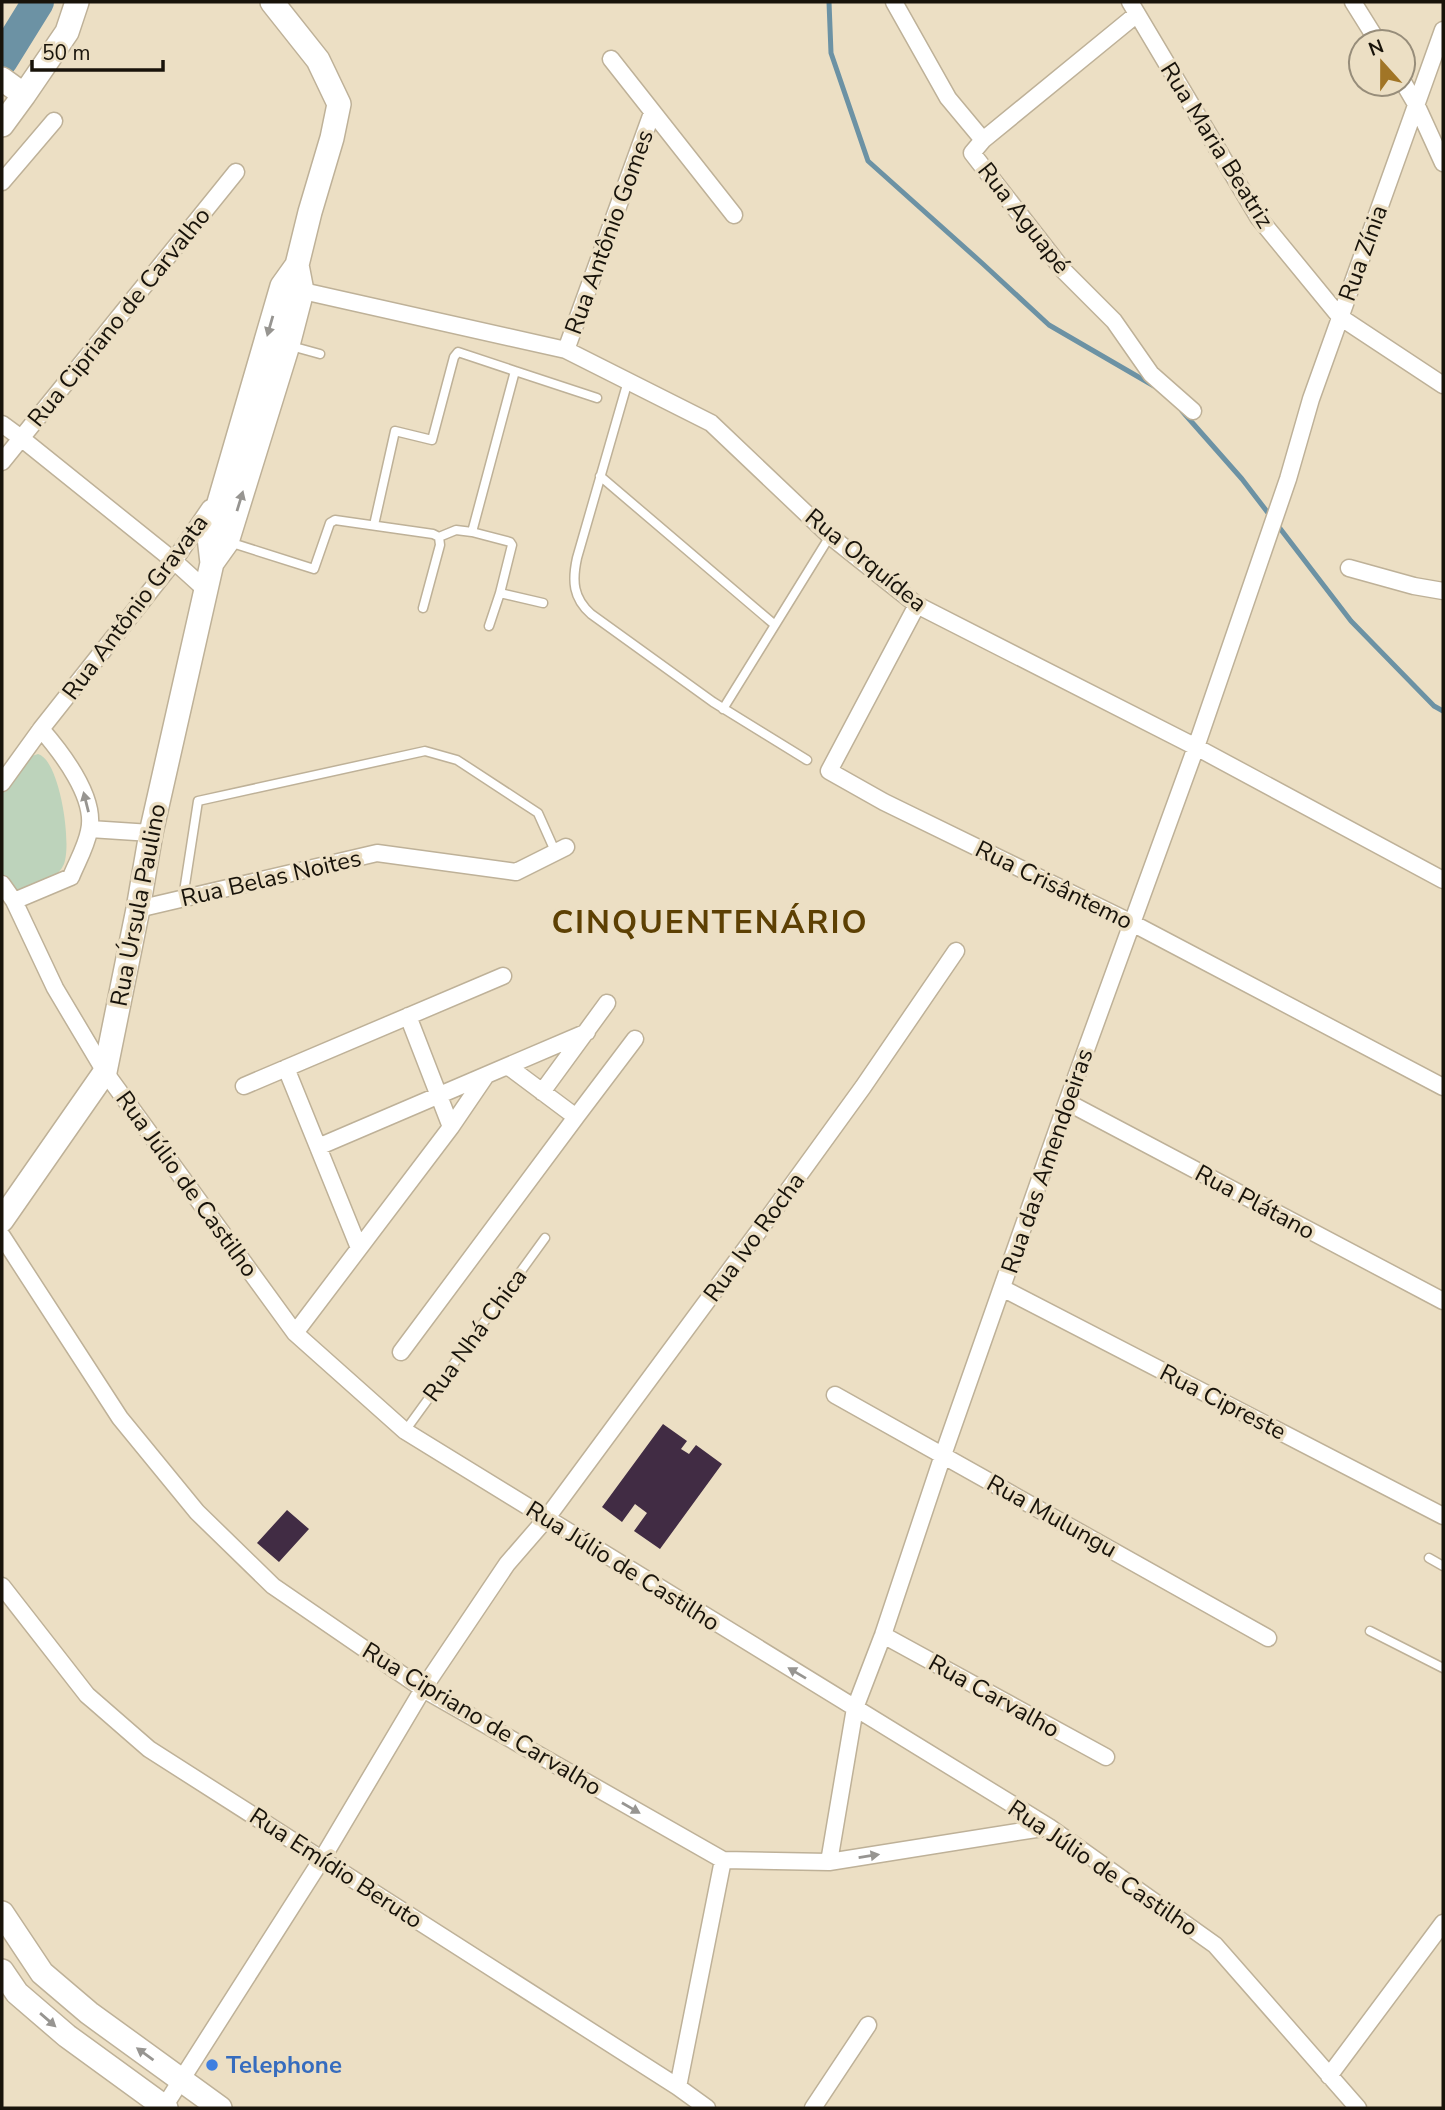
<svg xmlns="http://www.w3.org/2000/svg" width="1445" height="2110" font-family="'Nunito Sans',sans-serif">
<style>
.green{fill:#bdd3bb}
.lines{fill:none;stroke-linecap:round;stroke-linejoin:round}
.stream{stroke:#6c92a4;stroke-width:5}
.river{stroke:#6c92a4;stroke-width:32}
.building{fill:#412c44}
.lane-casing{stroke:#beb198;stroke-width:11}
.street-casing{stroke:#beb198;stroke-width:19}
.secondary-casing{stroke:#beb198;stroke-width:26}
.lane{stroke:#fff;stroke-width:8}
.street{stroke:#fff;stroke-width:16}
.secondary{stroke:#fff;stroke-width:23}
.oneway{fill:#979591}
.shop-dot{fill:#3f7fe0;stroke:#ecdfc4;stroke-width:2.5}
.labels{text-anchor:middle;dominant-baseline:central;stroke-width:7;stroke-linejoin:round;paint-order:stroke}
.street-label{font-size:24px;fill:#18130a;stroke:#ecdfc4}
.shop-label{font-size:24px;font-weight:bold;fill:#366cbe;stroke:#ecdfc4;text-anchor:start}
.district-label{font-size:32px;font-weight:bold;letter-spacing:2px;fill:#5d4003;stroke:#ecdfc4}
</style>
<rect width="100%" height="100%" fill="#ecdfc4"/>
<path class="green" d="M38 754C60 760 72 844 64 864 59 876 46 880 35 886 20 893 13 890 2 879V791L32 756Z"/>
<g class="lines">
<path class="stream" d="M829 2 831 53 868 161 983 264 1049 325 1154 386
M1182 411 1242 479 1351 621 1434 706 1443 711"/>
<path class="river" d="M2 60 38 2"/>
</g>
<path class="building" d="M663 1424 687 1441 681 1449 689 1454 696 1445 722 1464 660 1549 634 1531 647 1513 635 1504 622 1522 602 1507Z
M287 1510 309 1529 279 1562 257 1543Z"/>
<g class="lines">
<defs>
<path id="lane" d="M291 346 320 354
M515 371 597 398
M628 381 577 558C572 581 573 598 591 614L713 702 807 760
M600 476 775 625 723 709
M374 525 395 431 432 440 454 357 458 352 515 371 472 532 510 542 512 545 500 593 489 626
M439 537 456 530 472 532
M229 542 314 569 330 523 335 520 433 534 439 537 440 545 423 608
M500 593 543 603
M775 625 830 536
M183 898 198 801 425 751 457 760 538 813 555 851
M405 1431 545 1238
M1429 1558 1443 1566
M1370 1631 1443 1668"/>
<path id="street" d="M894 2 948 98 983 140
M1130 2 1258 217 1340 317 1443 385
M1353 2 1378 42
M1137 14 983 140 972 153 1063 270 1114 321 1151 374 1193 411
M611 59 734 215
M1403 82 1417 106 1443 163
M2 182 54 121
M294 289 566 350 711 423 830 536 917 605 1196 747 1443 880
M566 350 652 113
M2 424 21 438 174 561 206 590
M2 462 236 172
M1349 568 1414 586 1443 591
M917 605 829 771 884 802 1132 923 1443 1087
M2 783 41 729 174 561 210 508
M90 829 151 833
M2 884 14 901 55 988 105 1072 295 1333 405 1431 1049 1827 1215 1945 1358 2108
M14 901 71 877C77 862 86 847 89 831 97 798 61 752 41 729
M138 909 377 853 516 872 566 847
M408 1016 451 1127
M509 1067 576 1117 635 1039
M286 1068 359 1248
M244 1086 503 976
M542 1092 607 1003
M1067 1102 1443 1301
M318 1147 587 1032
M2 1236 120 1418 197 1512 273 1586 423 1689 723 1860 829 1862 1049 1827
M1002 1288 1443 1516
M295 1333 451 1127 485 1077
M401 1352 576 1117
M835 1395 1268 1638
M2 1586 87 1695 149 1749 678 2087 707 2108
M883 1635 1106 1757
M829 1862 855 1708 883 1635 943 1455 1067 1102 1196 747 1288 479 1311 399 1443 30
M1329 2076 1443 1923
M678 2087 723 1860
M164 2107 322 1859 423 1689 507 1564 546 1519 758 1232 863 1087 956 951
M813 2108 868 2025"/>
<path id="secondary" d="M2 79 24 95
M2 125 24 95 67 32 77 2
M212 563 227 542 288 345 302 291 297 265
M2 1220 105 1072 138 909 151 833 212 563 209 537 282 286 297 265 310 212 332 138 339 104 318 60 272 2
M2 1913 42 1973 89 2013 220 2108
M2 1971 17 1993 67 2036 166 2108"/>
</defs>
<use href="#lane" class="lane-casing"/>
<use href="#street" class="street-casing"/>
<use href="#secondary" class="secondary-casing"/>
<use href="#lane" class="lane"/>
<use href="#street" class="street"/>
<use href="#secondary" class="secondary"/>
</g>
<defs><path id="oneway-solid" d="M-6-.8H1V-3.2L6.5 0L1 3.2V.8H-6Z" transform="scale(1.75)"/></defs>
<g class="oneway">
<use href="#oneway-solid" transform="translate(270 326) rotate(106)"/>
<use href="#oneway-solid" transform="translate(240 501) rotate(-73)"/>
<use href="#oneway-solid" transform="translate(86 802) rotate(-104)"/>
<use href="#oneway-solid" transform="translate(797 1673) rotate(-149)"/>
<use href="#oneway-solid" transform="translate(631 1808) rotate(30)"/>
<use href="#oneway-solid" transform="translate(869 1856) rotate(-9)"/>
<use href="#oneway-solid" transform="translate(48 2020) rotate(41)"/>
<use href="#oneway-solid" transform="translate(145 2054) rotate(-144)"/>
</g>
<circle class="shop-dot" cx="212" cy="2065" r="7"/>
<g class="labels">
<g class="street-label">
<text transform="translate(1217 145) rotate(58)">Rua Maria Beatriz</text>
<text transform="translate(1024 218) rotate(52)">Rua Aguapé</text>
<text transform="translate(609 232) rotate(-70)">Rua Antônio Gomes</text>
<text transform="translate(1363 253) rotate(-70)">Rua Zínia</text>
<text transform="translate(119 317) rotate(-51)">Rua Cipriano de Carvalho</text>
<text transform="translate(866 560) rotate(39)">Rua Orquídea</text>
<text transform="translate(135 607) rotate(-53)">Rua Antônio Gravata</text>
<text transform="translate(271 878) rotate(-13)">Rua Belas Noites</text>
<text transform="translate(1054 885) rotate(26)">Rua Crisântemo</text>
<text transform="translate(138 905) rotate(-79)">Rua Úrsula Paulino</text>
<text transform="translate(1047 1161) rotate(-71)">Rua das Amendoeiras</text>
<text transform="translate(187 1184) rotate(54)">Rua Júlio de Castilho</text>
<text transform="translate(1255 1202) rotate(28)">Rua Plátano</text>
<text transform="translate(754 1237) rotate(-54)">Rua Ivo Rocha</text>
<text transform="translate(475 1335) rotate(-54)">Rua Nhá Chica</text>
<text transform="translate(1223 1402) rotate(27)">Rua Cipreste</text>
<text transform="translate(1052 1516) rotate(29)">Rua Mulungu</text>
<text transform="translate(623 1566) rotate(32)">Rua Júlio de Castilho</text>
<text transform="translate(994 1696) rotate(29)">Rua Carvalho</text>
<text transform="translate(482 1719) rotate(31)">Rua Cipriano de Carvalho</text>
<text transform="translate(336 1868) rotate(33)">Rua Emídio Beruto</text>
<text transform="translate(1103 1868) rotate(34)">Rua Júlio de Castilho</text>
</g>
<g class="shop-label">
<text x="226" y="2065">Telephone</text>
</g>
<g class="district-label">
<text x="710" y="922">CINQUENTENÁRIO</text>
</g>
</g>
<rect width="1445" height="2110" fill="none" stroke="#18130a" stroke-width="7"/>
<g transform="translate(1382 63) rotate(339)"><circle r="33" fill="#ecdfc4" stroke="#978d7a" stroke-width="2"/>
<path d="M0-5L12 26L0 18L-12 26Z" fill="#a17526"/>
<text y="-10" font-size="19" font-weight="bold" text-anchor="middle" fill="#18130a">N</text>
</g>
<path d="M32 60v10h131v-10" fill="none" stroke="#18130a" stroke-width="3.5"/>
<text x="42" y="60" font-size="21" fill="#18130a" stroke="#ecdfc4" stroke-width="5" paint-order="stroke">50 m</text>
</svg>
